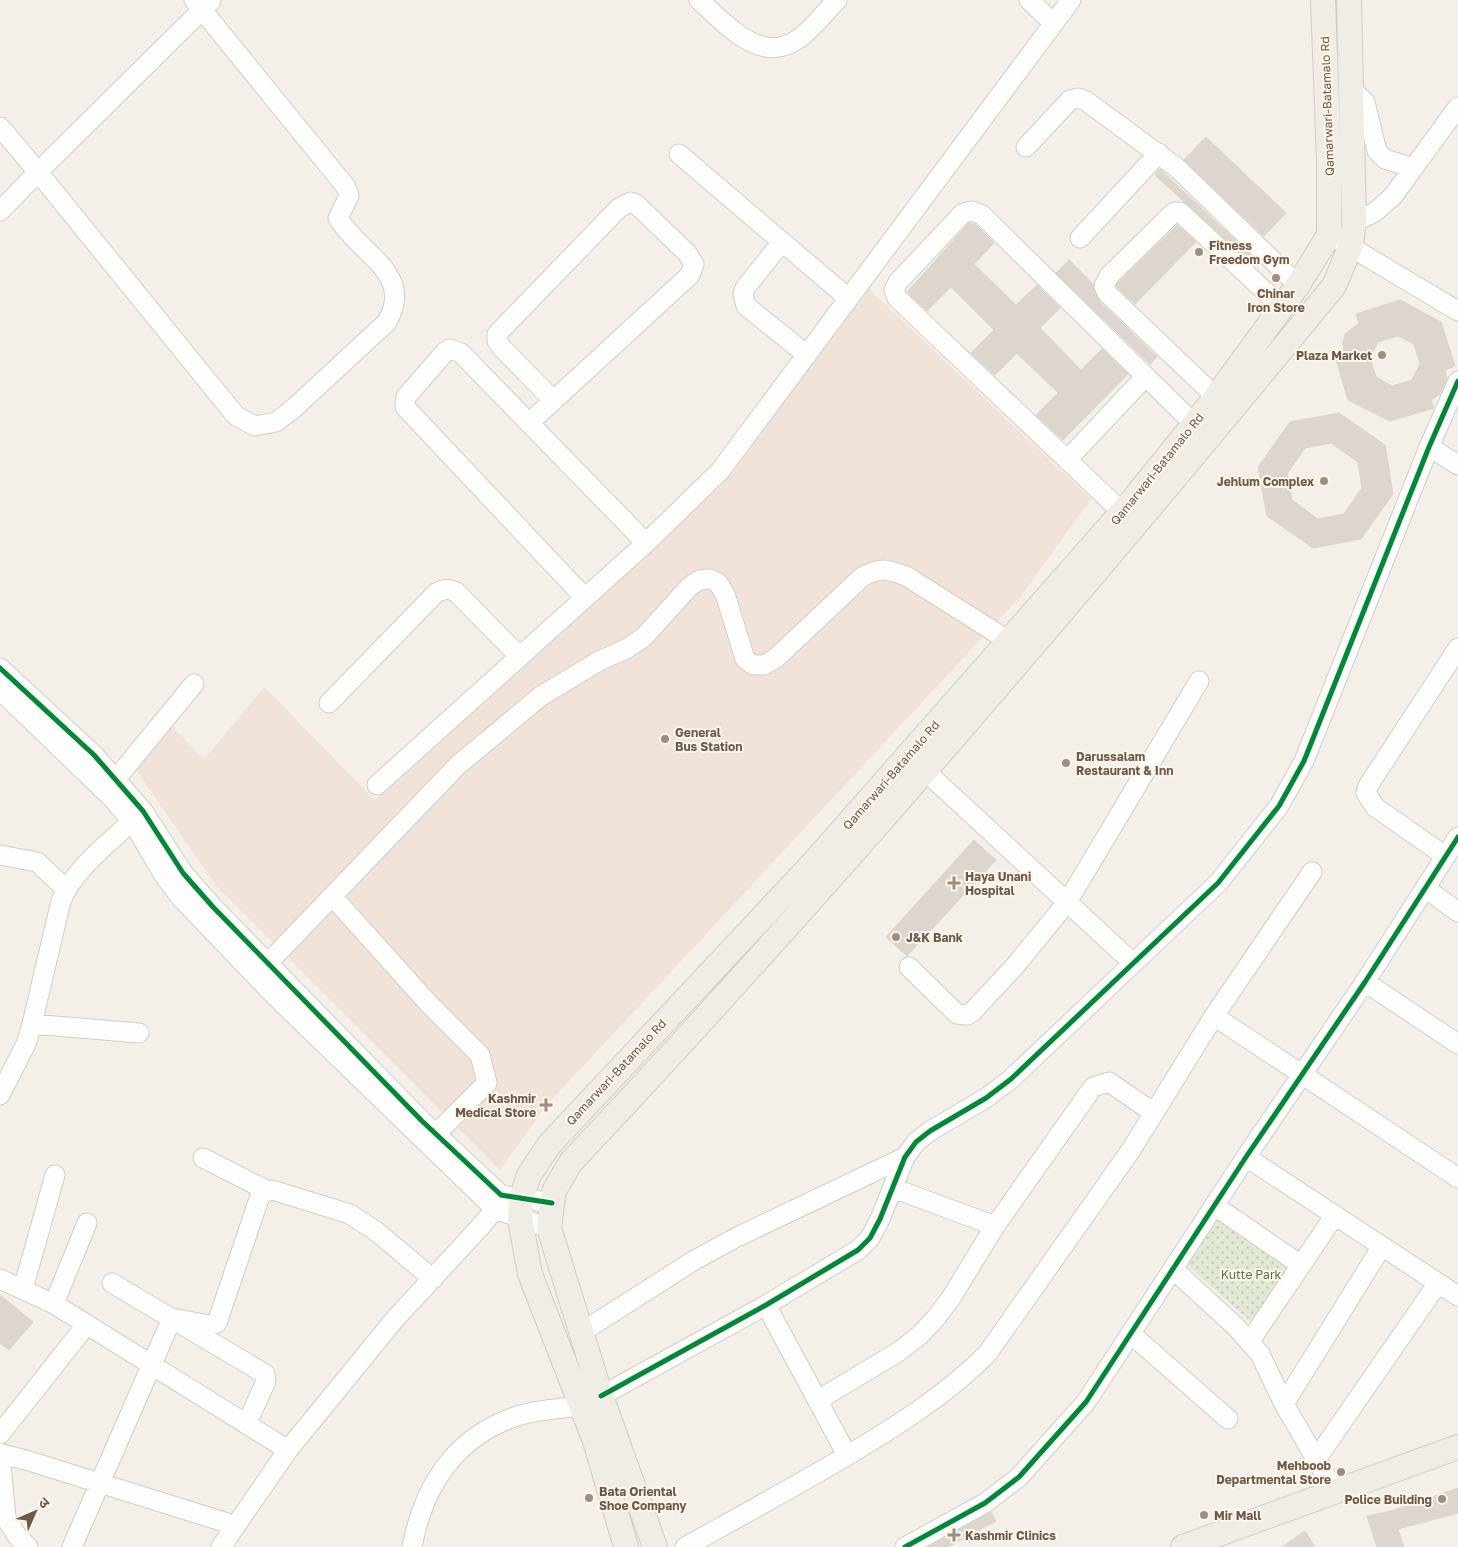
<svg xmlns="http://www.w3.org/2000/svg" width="1458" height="1547" font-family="'Golos Text','Noto Sans Devanagari',sans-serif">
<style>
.commercial{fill:#f1e3da}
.grass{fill:url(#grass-dots)}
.building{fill:#ddd6cf;stroke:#dcd4cc;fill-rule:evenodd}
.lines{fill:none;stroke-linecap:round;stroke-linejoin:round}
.minor-casing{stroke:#d3cdc7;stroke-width:21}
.major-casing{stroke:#d3ccc6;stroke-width:26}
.minor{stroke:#fdfdfc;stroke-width:19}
.major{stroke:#f0ece6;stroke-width:24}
.cycleway-casing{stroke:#fcf5ea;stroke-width:8}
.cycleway{stroke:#00873e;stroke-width:5}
.poi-dot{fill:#9d8e84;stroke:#fcf5ea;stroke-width:2}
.labels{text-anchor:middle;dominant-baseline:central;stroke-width:4;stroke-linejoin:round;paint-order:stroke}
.street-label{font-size:12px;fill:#6e5a4d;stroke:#fcf5ea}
.poi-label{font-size:12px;font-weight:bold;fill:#6e5a4d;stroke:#fcf5ea;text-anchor:start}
.park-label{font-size:12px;fill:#56784a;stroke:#fcf5ea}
</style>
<defs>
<pattern id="grass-dots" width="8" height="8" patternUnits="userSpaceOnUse" patternTransform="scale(1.25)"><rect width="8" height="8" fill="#e1e9d5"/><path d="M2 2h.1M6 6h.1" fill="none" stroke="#bbc0af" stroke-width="1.8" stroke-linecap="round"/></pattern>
</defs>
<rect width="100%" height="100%" fill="#f4f0e9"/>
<path class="commercial" d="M868 288 1091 499 1021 596 545 1107 500 1170 216 885 129 760 164 718 204 760 264 687 375 800 733 472Z"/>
<path class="grass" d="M1215 1206 1301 1265 1258 1328 1180 1259Z"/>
<path class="building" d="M1206 137 1286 213 1264 236 1184 160Z
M1160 169 1255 259 1251 263 1155 175Z
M969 223 976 225 994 243 974 264 1016 305 1037 285 1060 308 1040 328 1081 370 1102 349 1128 374 1063 440 1036 415 1058 393 1017 353 995 375 971 353 994 330 951 287 927 311 907 292Z
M1177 225 1196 242 1135 304 1116 286 1118 283Z
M1069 260 1093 284 1099 301 1157 357 1150 364 1056 273Z
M1400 300 1441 322 1455 366 1445 370 1447 379 1440 394 1431 400 1434 408 1390 421 1348 400 1335 356 1344 352 1343 343 1345 334 1359 323 1356 314ZM1398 336 1414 344 1420 364 1412 380 1392 386 1376 377 1370 358 1378 342Z
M1339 413 1385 445 1393 494 1361 539 1313 548 1267 516 1258 467 1290 422ZM1331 443 1358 462 1362 488 1344 514 1318 519 1292 500 1287 474 1305 448Z
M974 840 996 860 907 956 886 937Z
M0 1295 33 1322 9 1350 0 1343Z
M1458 1488V1513L1398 1529 1404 1547H1377L1367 1516 1391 1511Z
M991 1512 996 1521 948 1547H928Z
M1305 1531 1315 1547H1282Z"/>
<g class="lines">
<defs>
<path id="minor" d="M699 0C720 19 752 56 784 46 805 40 822 15 837 0
M1029 0 1053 23
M1352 90 1365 102 1377 151 1385 159 1413 168
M0 127 38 172 211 1
M1026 147 1070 100 1078 98 1086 101 1176 167 1298 285
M679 154 848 298
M0 211 38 172 236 416 255 426 276 422 293 409 387 322C415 273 359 254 338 218L349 196 346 187 194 0
M1354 222 1375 212 1393 196 1458 107
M1080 238 1159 153
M1339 240 1458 311
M782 242 745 288 743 294 746 306 807 355
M1216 397 1107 293 1104 286 1109 276 1170 216 1175 212H1180L1282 307
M529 423 690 275 694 264 687 253 636 204 631 202 619 208 497 334V341L502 348 553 400
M1429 447 1458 465
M1067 460 1145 377
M1122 512 897 298 894 290 898 282 963 213 972 211 982 215 1194 424
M585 598 405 407 406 397 445 352 450 349 461 353 646 543
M0 668 94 755 143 811 183 873 213 907 422 1121 501 1195 552 1203
M0 690 113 799 132 821 165 877 181 898 274 995 495 1209 549 1228
M329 703 436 593C444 589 448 588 456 592L520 657
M924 770 1133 963
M115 780 194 684
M377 785 646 543 720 471 1071 0
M0 855 37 862 66 889
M1445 856 1375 807 1366 793 1368 786 1458 648
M1425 888 1458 912
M332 896 429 1004 480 1055 487 1083 436 1134
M269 962 458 765 541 696 599 661 626 649 644 637 689 587 699 580 710 579 718 583 725 594 745 659 753 665H764L776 658 862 577C881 567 886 569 906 576L1009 641
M909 967 957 1014 967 1015 972 1012 1015 966 1068 901 1199 681
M1365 982 1458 1044
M1214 1016 1458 1178
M32 1024 139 1033
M0 1095 26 1044 32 1024 61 901C75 868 107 845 132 821
M1246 1157 1458 1296
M203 1158 266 1190
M893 1188 995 1226
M1215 1206 1301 1265
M1173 1269 1235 1326 1260 1354 1284 1404 1335 1492
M0 1279 54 1304 288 1450
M112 1283 265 1374 266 1381 247 1423
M23 1289 55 1175
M54 1304 87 1223
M766 1305 847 1455
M582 1332 693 1261 737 1237 905 1157
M1131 1334 1228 1419
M1250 1341 1335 1215
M601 1396 766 1305 858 1250 870 1238 880 1219 905 1157 916 1142 930 1131 986 1098 1011 1079 1218 883 1279 806 1304 761 1429 447 1458 381
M818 1400 898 1352 920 1335 935 1319 951 1298 995 1226 1093 1087 1109 1082 1154 1113
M1284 1404 1382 1246
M0 1434 87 1324
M0 1453 6 1518 17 1536 28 1547
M2 1454 29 1461 234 1525
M1317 1458 1438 1283
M72 1547 172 1318 210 1325 217 1323 261 1193 272 1190 350 1214 377 1232 433 1279
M221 1547 288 1450 395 1319 481 1226 495 1209 500 1198
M412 1547C423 1489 452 1441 509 1419 531 1410 557 1409 581 1406
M685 1547C739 1517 792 1488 845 1457 895 1427 945 1396 987 1354L1131 1150 1214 1016 1312 872
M905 1547 985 1503 1019 1477 1086 1402 1246 1157 1365 982 1458 837"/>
<path id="major" d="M626 1547 595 1441 530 1274 520 1219 521 1199 529 1175 549 1145 815 861 1131 502 1216 397 1298 285 1329 235V161L1323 0
M655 1547 601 1396 549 1228 554 1191 571 1162C837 880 1088 585 1334 286L1351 245 1354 222 1349 0
M1183 1547 1458 1447"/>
</defs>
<use href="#minor" class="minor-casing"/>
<use href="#major" class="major-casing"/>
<use href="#minor" class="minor"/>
<use href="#major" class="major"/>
<defs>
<path id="cycleway" d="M0 668 94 755 143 811 183 873 213 907 422 1121 501 1195 552 1203
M601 1396 766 1305 858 1250 870 1238 880 1219 905 1157 916 1142 930 1131 986 1098 1011 1079 1218 883 1279 806 1304 761 1429 447 1458 381
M905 1547 985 1503 1019 1477 1086 1402 1246 1157 1365 982 1458 837"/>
</defs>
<use href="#cycleway" class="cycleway-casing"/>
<use href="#cycleway" class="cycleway"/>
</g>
<g class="poi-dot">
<circle cx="1199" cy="252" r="5"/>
<circle cx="1276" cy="278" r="5"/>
<circle cx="1382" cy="355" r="5"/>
<circle cx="1324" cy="481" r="5"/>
<circle cx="665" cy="739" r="5"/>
<circle cx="1066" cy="763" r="5"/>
<path d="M951.5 875.5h5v5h5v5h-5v5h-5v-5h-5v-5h5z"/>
<circle cx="896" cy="937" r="5"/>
<path d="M543.5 1097.5h5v5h5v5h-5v5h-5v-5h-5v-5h5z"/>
<circle cx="1341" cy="1472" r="5"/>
<circle cx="589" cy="1498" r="5"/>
<circle cx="1442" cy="1499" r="5"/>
<circle cx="1204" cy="1515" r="5"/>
<path d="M951.5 1527.5h5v5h5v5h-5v5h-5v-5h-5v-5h5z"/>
</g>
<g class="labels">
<g class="street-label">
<text transform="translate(1327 106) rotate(-92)">Qamarwari-Batamalo Rd</text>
<text transform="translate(1157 469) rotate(-51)">Qamarwari-Batamalo Rd</text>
<text transform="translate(891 775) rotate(-49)">Qamarwari-Batamalo Rd</text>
<text transform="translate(616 1072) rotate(-47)">Qamarwari-Batamalo Rd</text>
</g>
<g class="poi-label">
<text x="1209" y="245">Fitness<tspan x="1209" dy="14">Freedom Gym</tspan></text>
<text x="1276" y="293" text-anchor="middle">Chinar<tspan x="1276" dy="14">Iron Store</tspan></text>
<text x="1372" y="355" text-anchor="end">Plaza Market</text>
<text x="1314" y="481" text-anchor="end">Jehlum Complex</text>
<text x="675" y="732">General<tspan x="675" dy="14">Bus Station</tspan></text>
<text x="1076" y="756">Darussalam<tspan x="1076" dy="14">Restaurant &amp; Inn</tspan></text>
<text x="965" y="876">Haya Unani<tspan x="965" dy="14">Hospital</tspan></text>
<text x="906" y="937">J&amp;K Bank</text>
<text x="536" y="1098" text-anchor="end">Kashmir<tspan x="536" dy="14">Medical Store</tspan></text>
<text x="1331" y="1465" text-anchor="end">Mehboob<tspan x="1331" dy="14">Departmental Store</tspan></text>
<text x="599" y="1491">Bata Oriental<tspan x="599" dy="14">Shoe Company</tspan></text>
<text x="1432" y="1499" text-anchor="end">Police Building</text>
<text x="1214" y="1515">Mir Mall</text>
<text x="965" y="1535">Kashmir Clinics</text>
</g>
<g class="park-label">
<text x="1251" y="1274">Kutte Park</text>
</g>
</g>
<g transform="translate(35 1512) rotate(45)" stroke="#fcf5ea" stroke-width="4" paint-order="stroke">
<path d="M0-4L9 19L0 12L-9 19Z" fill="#6e5a4d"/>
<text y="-8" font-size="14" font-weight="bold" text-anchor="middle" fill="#6e5a4d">उ</text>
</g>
</svg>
